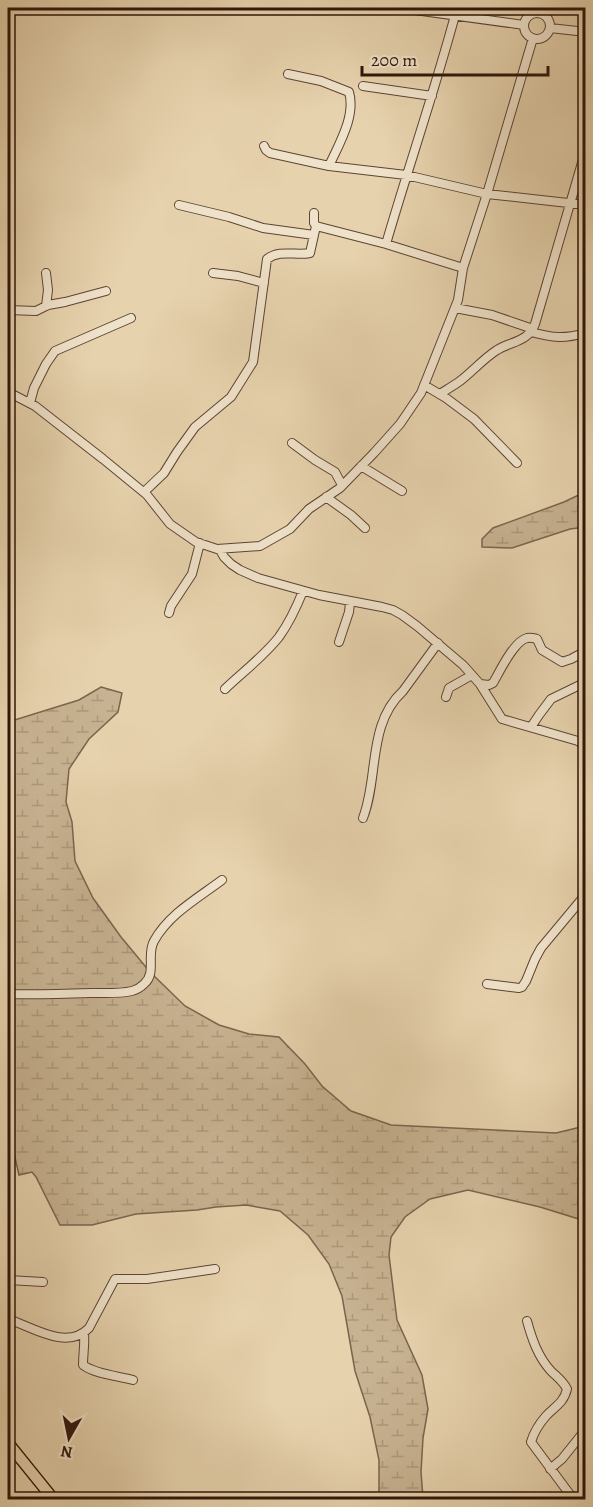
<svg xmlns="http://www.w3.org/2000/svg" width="593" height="1507" font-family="Alegreya,serif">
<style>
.wetland{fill:url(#wetland-marsh);stroke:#7b644e;stroke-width:1.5}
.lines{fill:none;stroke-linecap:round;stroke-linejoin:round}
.minor-casing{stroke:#5d4433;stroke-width:10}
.major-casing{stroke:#2f150a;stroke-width:13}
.minor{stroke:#efe2ca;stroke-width:8}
.major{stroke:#e6d2ad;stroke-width:10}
</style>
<defs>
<pattern id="wetland-marsh" width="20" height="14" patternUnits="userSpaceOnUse" patternTransform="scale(1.5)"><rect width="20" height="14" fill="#c7b291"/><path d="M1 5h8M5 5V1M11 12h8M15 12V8" fill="none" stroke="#ab987c"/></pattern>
</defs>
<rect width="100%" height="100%" fill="#e6d2ad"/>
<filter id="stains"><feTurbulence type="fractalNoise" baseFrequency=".00333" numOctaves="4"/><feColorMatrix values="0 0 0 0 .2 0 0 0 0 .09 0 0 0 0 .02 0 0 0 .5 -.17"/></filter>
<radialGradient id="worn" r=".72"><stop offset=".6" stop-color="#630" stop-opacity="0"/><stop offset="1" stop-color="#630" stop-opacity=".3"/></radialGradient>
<path class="wetland" d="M585 492V527L570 529 512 548 482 547V539L493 528 564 502Z
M101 687 122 693 118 712 89 739 69 769 66 802 72 822 75 861 93 898 121 937 150 972 185 1006 219 1025 249 1034 279 1037 305 1064 322 1086 351 1111 391 1125 556 1133 585 1126V1221L540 1207 468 1190 430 1199 405 1217 391 1237 389 1255 397 1320 422 1375 428 1409 423 1438 421 1472 423 1498 424 1499H381L379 1492V1460L370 1417 355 1371 342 1296 329 1264 308 1235 280 1211 246 1205 216 1207 197 1210 136 1214 92 1225H60L36 1177 32 1172 19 1175 11 1140 8 1137V722L79 700Z"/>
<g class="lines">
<defs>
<path id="minor" d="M400 8 524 25
M524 26a13 13 0 1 1 26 0a13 13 0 1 1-26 0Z
M550 28 586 32
M288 74 321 81 349 92C356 116 339 144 329 166L406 175 487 194 586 205
M363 86 432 96
M264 146 266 150 270 153 329 166
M179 205 229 217 263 228 314 235
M316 226 386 244 463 268
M386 244C409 165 436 87 457 8
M46 273 48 290 46 306
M213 273 238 276 264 283
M455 308 492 315 533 329
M8 310 36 311 48 305 65 302 106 291
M531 332C554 338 563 339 586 333
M424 385 446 398 474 419 517 463
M8 392 35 406 103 459 147 495 170 524 196 542 217 549 260 546 290 529 309 509 340 488 374 453 400 424 421 393 458 300 463 268 487 194 533 38
M440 394C446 390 453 386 460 381 473 371 483 359 497 350 512 341 528 342 535 324L586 149
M30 403 34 388 46 364 55 351 131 318
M292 443 315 460 335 472 342 485
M361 466 402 491
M144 492 164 473 177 452 195 427 231 397 253 362 267 259C280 249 296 256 310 253L316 226 314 223V213
M326 497 351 515 365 528
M217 549 220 550 224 557 231 564 240 570 258 578 319 595 382 607 393 610 402 615 417 626 463 665 480 684 489 685 493 683C500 671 514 641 527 638 532 637 533 638 537 639L542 650 562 662 571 659 586 651
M169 613 171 606 192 574 200 543
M339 642 349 612 350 602
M480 684 502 719 578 741 586 747
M225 689C243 672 264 656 279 637 289 623 297 606 303 591
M446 697 449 688 472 675
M531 727 539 715 551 699 586 682
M363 818C379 777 367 724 403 691L438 643
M487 984 519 988 522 987 526 981 535 959 541 948 586 894
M8 994C35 995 63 994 91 993 104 993 119 994 132 991 136 990 141 987 144 984 157 973 146 955 154 941 169 914 198 898 222 880
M8 1280 43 1282
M8 1319C32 1327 67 1351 89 1328L115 1279H147L215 1269
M527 1321C532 1339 538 1357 551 1371 557 1377 563 1381 567 1389 564 1403 554 1407 546 1416 539 1424 534 1432 531 1442L574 1500
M84 1333C85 1344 83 1354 83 1365 95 1374 118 1376 133 1380
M550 1469 562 1459 586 1429"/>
<path id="major" d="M8 1443 54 1500"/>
</defs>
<use href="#minor" class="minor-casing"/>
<use href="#major" class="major-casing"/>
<use href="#minor" class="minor"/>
<use href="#major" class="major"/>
</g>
<rect width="593" height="1507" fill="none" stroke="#e6d2ad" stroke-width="30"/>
<rect x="9" y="9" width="575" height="1489" fill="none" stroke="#2f150a" stroke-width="3"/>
<rect x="15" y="15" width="563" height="1477" fill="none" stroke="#2f150a" stroke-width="1.5"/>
<g transform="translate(69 1438) rotate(189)" stroke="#efe2ca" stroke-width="4.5" paint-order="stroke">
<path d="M0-4.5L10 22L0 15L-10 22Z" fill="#2f150a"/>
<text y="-9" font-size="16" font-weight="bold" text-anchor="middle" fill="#2f150a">N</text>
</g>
<path d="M362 66v9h186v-9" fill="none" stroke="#2f150a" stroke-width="3"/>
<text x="371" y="66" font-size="18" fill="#2f150a" stroke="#efe2ca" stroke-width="4.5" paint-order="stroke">200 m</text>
<rect width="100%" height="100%" filter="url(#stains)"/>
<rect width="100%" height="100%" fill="url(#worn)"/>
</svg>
